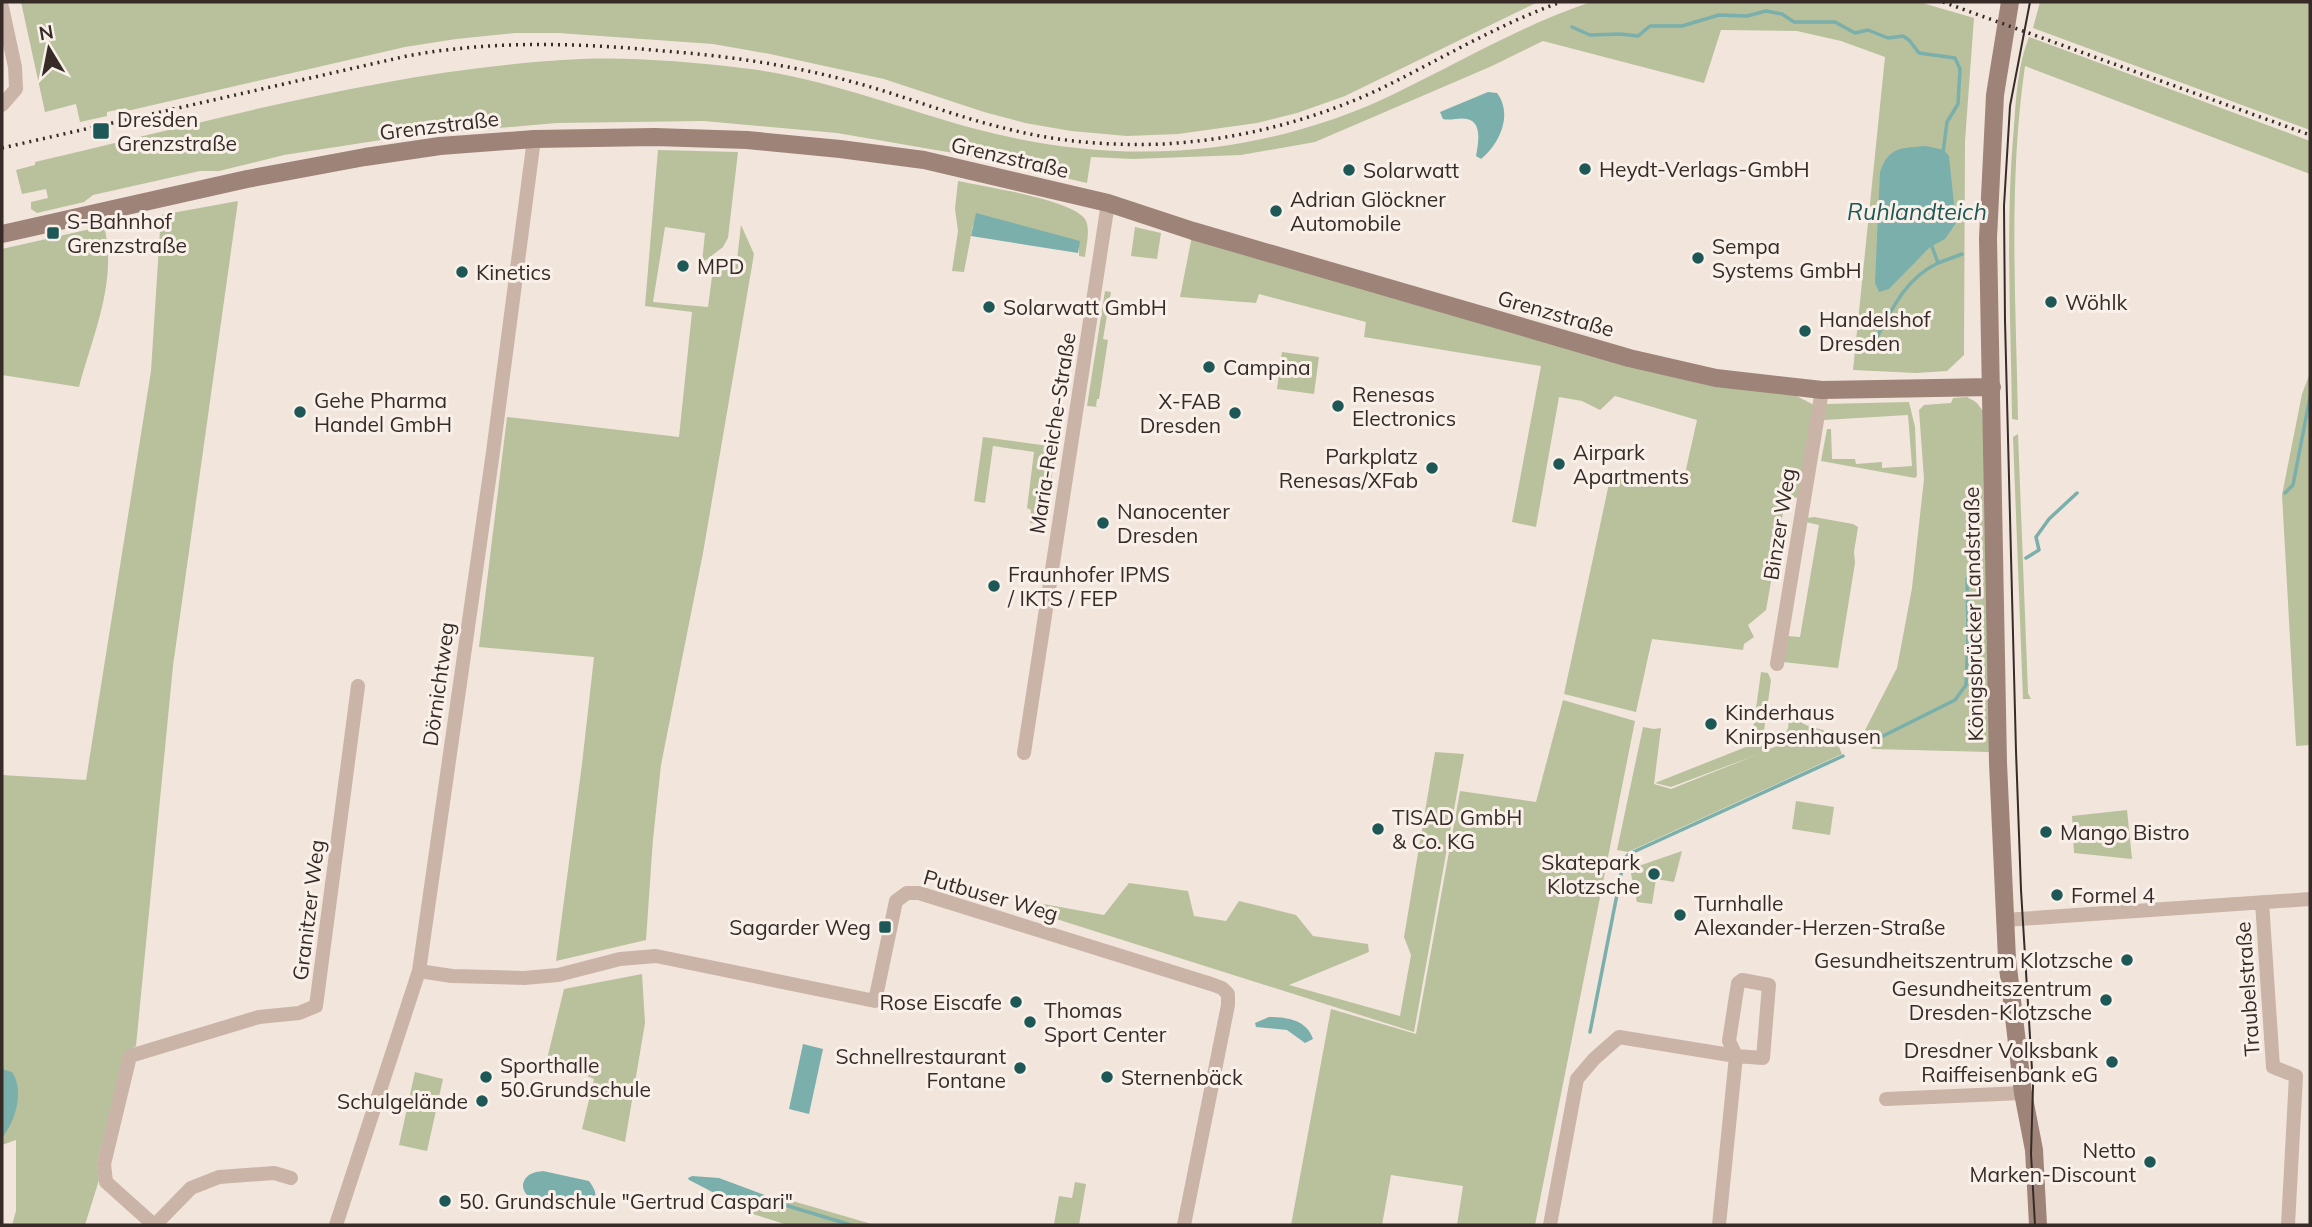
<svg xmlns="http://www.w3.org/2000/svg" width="2312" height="1227" font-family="Mulish,sans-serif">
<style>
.green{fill:#b8c19c}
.water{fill:#7bafac}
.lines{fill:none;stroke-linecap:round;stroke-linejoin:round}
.stream{stroke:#7bafac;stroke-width:3.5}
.minor{stroke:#cab4a8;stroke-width:14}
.secondary{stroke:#9e8379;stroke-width:18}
.tram{stroke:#372b28;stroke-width:2}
.rail{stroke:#372b28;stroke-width:3.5;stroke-dasharray:2 5;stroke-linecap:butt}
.poi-dot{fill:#1e5856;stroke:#f9f0e9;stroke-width:2.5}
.labels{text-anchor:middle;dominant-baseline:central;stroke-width:6;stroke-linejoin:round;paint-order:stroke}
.poi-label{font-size:21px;fill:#372b28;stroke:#f9f0e9;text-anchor:start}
.street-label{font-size:21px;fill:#372b28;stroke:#f9f0e9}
.water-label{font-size:23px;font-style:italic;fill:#1e5856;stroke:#f9f0e9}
</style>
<rect width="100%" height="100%" fill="#f2e5dc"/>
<path class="green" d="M21 2H1538L1345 96 1297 113 1257 123 1178 134 1127 136 1071 131 1025 123 984 112 884 79 770 54 713 44 558 33H516L456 39 405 47 127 111 126 108 107 112V116L80 122 76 104 45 112Z
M1591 2H1919L1974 18 1965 141 1964 355 1947 371 1916 373 1853 370 1885 57 1841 41 1797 31 1721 30 1704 83 1543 41 1492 66 1315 142 1241 155 1133 159 1091 157 1087 183 965 155 837 133 704 121 557 123 407 136 284 155 219 171H200L93 195 84 202 37 213 31 209V202L48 198 46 189 22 194 16 170 35 165V162C215 120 395 68 581 59 634 57 690 62 742 68 823 77 898 108 976 129 1055 150 1136 157 1216 147 1277 139 1338 121 1394 94 1459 63 1522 25 1591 2Z
M2040 2H2310V130L2033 28Z
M2029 37 2310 141V174L2025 66C2008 183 2016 303 2018 420L2012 419C2011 322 2005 223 2014 126 2016 97 2018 64 2029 37Z
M658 150 738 152 728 238 723 247 702 263 705 233 665 227 653 302 708 307 713 269 737 260 741 225 754 254 703 553 661 765 653 839 646 940 556 961 582 764 594 657 479 647 507 417 679 437 692 312 645 306Z
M958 181C985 187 1071 199 1085 219 1091 229 1086 246 1085 257L1079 256V241L973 225 964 272 952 271 958 231 955 209Z
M238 201 173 666 136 1046 124 1053 97 1164 99 1180 85 1225H12L16 1211V1140L2 1145V775L86 780 151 371 161 215Z
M104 226C118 281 93 334 79 387L2 375V249Z
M1135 227 1161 233 1157 259 1131 256Z
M1193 231 1432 301 1779 387 1816 406 1798 498 1786 496 1766 610 1748 625 1754 637 1744 644 1743 650 1652 639 1636 712 1564 694 1611 474 1682 487 1697 420 1615 396 1600 410 1582 401 1559 397 1536 527 1512 522 1541 366 1364 337 1366 322 1259 294 1256 303 1180 297Z
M1105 291 1111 292 1103 339 1108 340 1099 399H1097L1096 406 1098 407 1087 406Z
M1282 352 1319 357 1314 394 1277 389Z
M2310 373V745L2296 746 2282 495 2302 394Z
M1967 397 1976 402 1983 411 1991 680 1989 752 1872 749 1864 732 1897 668 1912 588 1924 479 1919 410 1924 405 1951 403 1953 398Z
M1909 402 1915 427 1917 476 1915 478 1821 461 1827 429H1831L1832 459H1855L1856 464 1882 462V468L1912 466 1908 415 1824 420 1825 404Z
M2018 434 2028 693 2031 699H2023L2013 437Z
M983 437 1056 447 1045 524 1030 523 1031 510 1027 508 1034 452 993 446 985 503 974 501Z
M1814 517 1853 524 1858 527 1854 552 1855 563 1838 668 1783 662 1787 636 1800 637 1819 525 1806 522 1807 518Z
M1761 672 1768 673 1771 680 1764 731 1769 749 1785 743 1782 734C1788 731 1789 728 1788 721L1793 716C1815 737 1829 718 1842 754L1628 852 1617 850 1643 727 1654 729 1661 728 1654 784 1671 789 1759 754 1671 787 1655 783 1751 745Z
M1563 700 1635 721 1535 1225H1457L1463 1186 1391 1175 1382 1225H1291L1331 1009 1416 1034 1460 791 1536 802Z
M1435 752 1464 754 1414 1032 1015 906 1016 899 1104 915 1129 883 1188 891 1194 916 1226 921 1239 901 1296 915 1313 936 1368 944 1369 952 1289 985 1400 1016 1411 955 1404 937Z
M1796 801 1834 807 1830 835 1792 829Z
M2127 810 2132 859 2074 853 2072 816Z
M1682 851 1674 882 1656 879 1652 904 1637 902 1630 869Z
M642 974 645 1023 625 1142 582 1129 594 1079 547 1059 564 989Z
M415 1072 443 1079 427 1151 399 1145Z
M1075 1182 1086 1184 1079 1225 1054 1224 1059 1196 1072 1198Z
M765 1195H772L875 1225H788L740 1210 742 1205H755L768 1200Z"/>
<path class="water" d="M1488 92 1497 93C1513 114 1500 144 1481 159L1476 156C1478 145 1483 122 1467 119 1459 117 1451 121 1443 119L1440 112Z
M1926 146 1944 150 1949 156 1956 223 1945 239 1930 247 1889 289 1879 292 1875 283 1880 172C1889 146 1902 148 1926 146Z
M976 213 1080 241 1078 253 971 236Z
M1269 1017C1287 1017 1307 1020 1313 1039L1305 1043 1287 1030 1256 1027 1255 1023Z
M803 1044 823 1049 809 1114 789 1109Z
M2 1069 12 1072C25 1091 15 1122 2 1138Z
M543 1171 589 1181C624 1227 511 1211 524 1181 528 1173 535 1172 543 1171Z
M692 1176 719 1178 765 1195 769 1200C739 1212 717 1193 689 1180L688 1178Z"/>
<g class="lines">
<path class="stream" d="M1572 27 1590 35 1620 34 1638 36 1650 26H1682L1719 15 1747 16 1766 11 1782 14 1794 22H1835L1855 33 1868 30 1888 38 1903 36 1909 40 1919 53 1955 58 1960 69 1958 104 1947 122 1943 153
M1931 244 1938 263 1962 254
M1870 350C1889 316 1902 280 1938 263
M2285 493 2293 485 2310 397
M2026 558 2039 550 2036 537 2049 519 2077 493
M1877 739 1955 700 1966 685 1968 632 1967 579 1971 572 1978 570
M1590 1032 1624 859 1629 854 1843 756
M765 1199 851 1225"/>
<path class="minor" d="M2 7 15 67 16 89 2 105
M1777 664 1822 390
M1024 753 1108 203
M2262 902 2273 1067 2296 1076 2288 1225
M2005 920 2310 899
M419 971 452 976 524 978 558 975 620 959 656 956 875 1001 896 901 907 893H919L1211 984 1222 988 1228 994V1005L1184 1225
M1886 1099 2023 1093
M154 1225 106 1182 104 1164 130 1056 259 1017 299 1013 316 1006 358 686
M155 1225 191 1188 219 1177 274 1173 291 1178
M336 1225 419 971 493 452 534 139
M1550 1225 1577 1079 1594 1059 1619 1037 1736 1056
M1719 1225 1736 1056 1763 1058 1769 985 1742 980 1738 983 1729 1041 1736 1056"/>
<path class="secondary" d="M2010 2 1995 95 1988 238 1998 763 2007 959 2023 1093 2034 1150 2038 1225
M2 234 247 179 365 157 440 146 534 139 655 137 747 140 840 149 924 160 1108 203 1193 231 1629 358 1716 378 1822 390 1992 387"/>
<path class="tram" d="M2030 2 2010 106 2004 206 2005 321 2016 751 2021 890 2033 1086 2031 1154 2035 1225"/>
<path class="rail" d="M1943 2 2310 135
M2 148 407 56C493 40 578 43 664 51 728 56 791 65 853 82 905 96 956 117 1008 129 1059 142 1111 146 1163 144 1238 140 1315 120 1382 88 1441 59 1499 24 1561 2"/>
</g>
<g class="poi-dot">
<rect x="92" y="122" width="18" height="18" rx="3.5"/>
<circle cx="1585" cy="169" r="7"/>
<circle cx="1349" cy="170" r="7"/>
<circle cx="1276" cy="211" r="7"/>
<rect x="46" y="226" width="14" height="14" rx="3.5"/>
<circle cx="1698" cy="258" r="7"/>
<circle cx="683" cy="266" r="7"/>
<circle cx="462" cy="272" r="7"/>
<circle cx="2051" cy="302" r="7"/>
<circle cx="989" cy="307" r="7"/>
<circle cx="1805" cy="331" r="7"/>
<circle cx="1209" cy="367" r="7"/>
<circle cx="1338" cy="406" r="7"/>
<circle cx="300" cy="412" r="7"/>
<circle cx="1235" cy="413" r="7"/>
<circle cx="1559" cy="464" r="7"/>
<circle cx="1432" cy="468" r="7"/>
<circle cx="1103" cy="523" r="7"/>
<circle cx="994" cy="586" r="7"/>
<circle cx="1711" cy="724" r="7"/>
<circle cx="1378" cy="829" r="7"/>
<circle cx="2046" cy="832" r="7"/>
<circle cx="1654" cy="874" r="7"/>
<circle cx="2057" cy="895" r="7"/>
<circle cx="1680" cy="915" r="7"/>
<rect x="878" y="920" width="14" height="14" rx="3.5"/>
<circle cx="2127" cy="960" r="7"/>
<circle cx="2106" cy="1000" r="7"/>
<circle cx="1016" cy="1002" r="7"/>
<circle cx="1030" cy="1022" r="7"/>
<circle cx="2112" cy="1062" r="7"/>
<circle cx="1020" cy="1068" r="7"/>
<circle cx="486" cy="1077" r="7"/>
<circle cx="1107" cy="1077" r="7"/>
<circle cx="482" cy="1101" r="7"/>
<circle cx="2150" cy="1162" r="7"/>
<circle cx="445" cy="1201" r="7"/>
</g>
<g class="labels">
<g class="poi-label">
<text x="117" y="119">Dresden<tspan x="117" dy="24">Grenzstraße</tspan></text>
<text x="1599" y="169">Heydt-Verlags-GmbH</text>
<text x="1363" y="170">Solarwatt</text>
<text x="1290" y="199">Adrian Glöckner<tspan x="1290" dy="24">Automobile</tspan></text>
<text x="67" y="221">S-Bahnhof<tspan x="67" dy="24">Grenzstraße</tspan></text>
<text x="1712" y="246">Sempa<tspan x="1712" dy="24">Systems GmbH</tspan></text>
<text x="697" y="266">MPD</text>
<text x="476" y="272">Kinetics</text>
<text x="2065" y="302">Wöhlk</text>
<text x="1003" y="307">Solarwatt GmbH</text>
<text x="1819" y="319">Handelshof<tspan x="1819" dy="24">Dresden</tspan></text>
<text x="1223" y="367">Campina</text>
<text x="1352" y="394">Renesas<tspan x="1352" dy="24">Electronics</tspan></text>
<text x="314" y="400">Gehe Pharma<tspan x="314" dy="24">Handel GmbH</tspan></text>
<text x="1221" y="401" text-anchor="end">X-FAB<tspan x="1221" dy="24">Dresden</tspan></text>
<text x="1573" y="452">Airpark<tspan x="1573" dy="24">Apartments</tspan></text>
<text x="1418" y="456" text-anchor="end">Parkplatz<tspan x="1418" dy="24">Renesas/XFab</tspan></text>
<text x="1117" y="511">Nanocenter<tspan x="1117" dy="24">Dresden</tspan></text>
<text x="1008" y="574">Fraunhofer IPMS<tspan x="1008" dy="24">/ IKTS / FEP</tspan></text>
<text x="1725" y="712">Kinderhaus<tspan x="1725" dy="24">Knirpsenhausen</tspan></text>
<text x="1392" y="817">TISAD GmbH<tspan x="1392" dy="24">&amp; Co. KG</tspan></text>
<text x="2060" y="832">Mango Bistro</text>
<text x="1640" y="862" text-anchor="end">Skatepark<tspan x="1640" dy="24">Klotzsche</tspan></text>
<text x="2071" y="895">Formel 4</text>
<text x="1694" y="903">Turnhalle<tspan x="1694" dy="24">Alexander-Herzen-Straße</tspan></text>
<text x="871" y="927" text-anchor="end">Sagarder Weg</text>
<text x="2113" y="960" text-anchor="end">Gesundheitszentrum Klotzsche</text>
<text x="2092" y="988" text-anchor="end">Gesundheitszentrum<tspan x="2092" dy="24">Dresden-Klotzsche</tspan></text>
<text x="1002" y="1002" text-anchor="end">Rose Eiscafe</text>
<text x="1044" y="1010">Thomas<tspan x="1044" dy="24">Sport Center</tspan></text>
<text x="2098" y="1050" text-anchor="end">Dresdner Volksbank<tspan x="2098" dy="24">Raiffeisenbank eG</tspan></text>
<text x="1006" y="1056" text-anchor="end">Schnellrestaurant<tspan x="1006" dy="24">Fontane</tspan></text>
<text x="500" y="1065">Sporthalle<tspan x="500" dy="24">50.Grundschule</tspan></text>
<text x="1121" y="1077">Sternenbäck</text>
<text x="468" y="1101" text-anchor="end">Schulgelände</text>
<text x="2136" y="1150" text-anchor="end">Netto<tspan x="2136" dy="24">Marken-Discount</tspan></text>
<text x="459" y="1201">50. Grundschule "Gertrud Caspari"</text>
</g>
<g class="street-label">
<text transform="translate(439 125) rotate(-7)">Grenzstraße</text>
<text transform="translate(1010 157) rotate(13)">Grenzstraße</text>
<text transform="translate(1556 313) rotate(16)">Grenzstraße</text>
<text transform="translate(1052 433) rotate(-81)">Maria-Reiche-Straße</text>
<text transform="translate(1779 524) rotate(-81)">Binzer Weg</text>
<text transform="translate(1973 614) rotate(-91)">Königsbrücker Landstraße</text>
<text transform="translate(438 684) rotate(-82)">Dörnichtweg</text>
<text transform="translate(991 895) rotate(16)">Putbuser Weg</text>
<text transform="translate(308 910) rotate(-83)">Granitzer Weg</text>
<text transform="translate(2247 989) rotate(-94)">Traubelstraße</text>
</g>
<g class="water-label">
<text x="1917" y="211">Ruhlandteich</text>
</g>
</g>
<rect width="2312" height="1227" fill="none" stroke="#372b28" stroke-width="7"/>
<g transform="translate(49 49) rotate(350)" stroke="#f9f0e9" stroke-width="5" paint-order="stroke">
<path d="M0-5L12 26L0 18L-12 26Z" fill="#372b28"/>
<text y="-10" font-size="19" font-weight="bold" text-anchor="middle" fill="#372b28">N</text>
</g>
</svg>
